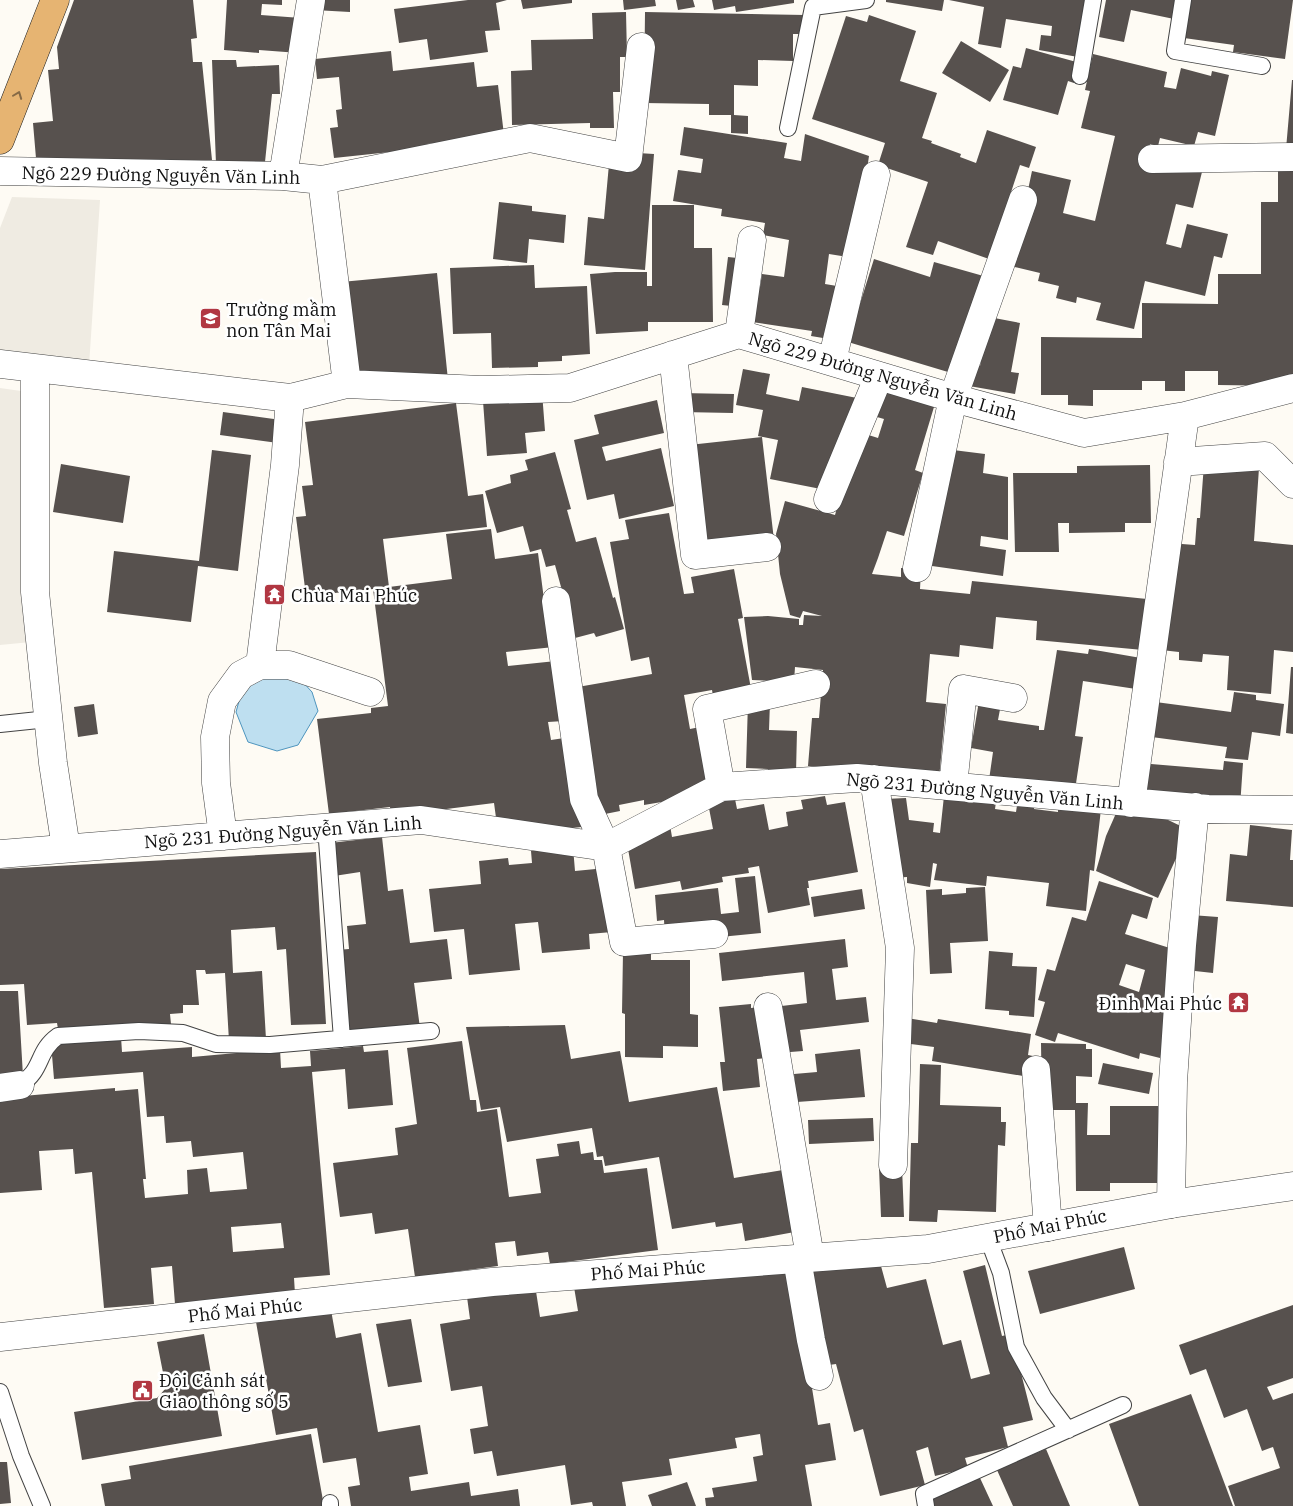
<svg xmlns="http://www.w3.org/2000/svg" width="1293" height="1506" font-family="'IBM Plex Serif',serif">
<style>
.plaza{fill:#efebe2}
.water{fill:#bedff0;stroke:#4e95be}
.building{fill:#57514e;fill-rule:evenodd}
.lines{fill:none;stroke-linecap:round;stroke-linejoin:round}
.service-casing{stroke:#434343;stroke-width:18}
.minor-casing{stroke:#434343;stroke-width:29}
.tertiary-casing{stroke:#434343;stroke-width:29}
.trunk-casing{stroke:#212121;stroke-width:29}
.service{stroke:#fff;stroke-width:16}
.minor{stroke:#fff;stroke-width:28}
.tertiary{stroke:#fff;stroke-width:28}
.trunk{stroke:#e6b472;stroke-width:28}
.oneway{stroke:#866a46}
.labels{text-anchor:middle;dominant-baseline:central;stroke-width:5;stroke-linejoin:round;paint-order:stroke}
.street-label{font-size:18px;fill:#101010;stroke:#fff}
.poi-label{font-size:18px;fill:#101010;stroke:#fff;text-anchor:start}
</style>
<rect width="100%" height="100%" fill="#fefbf4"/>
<path class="plaza" d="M12 197 100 200 89 366 0 353V228Z
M0 388 21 391 31 642 0 645Z"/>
<path class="water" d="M262 673 300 679 312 692 318 711 298 745 277 751 248 742 236 712 244 683Z"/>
<path class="building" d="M74 0H193L197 38 191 39 193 62H202L212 160 155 165 37 170 33 123 53 121 48 70 59 69 57 47Z
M227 0H282V5L262 4 261 15 301 18 299 53 259 50V53L224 50Z
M314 0H350V12L314 10Z
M468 0H507L496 3 500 30 485 31 488 52 430 60 427 39 399 43 394 9Z
M521 0H572V3L523 9Z
M623 0H655L656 6 624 10Z
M676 0H693L695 7 678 10Z
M712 0H794V3L736 12 735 6 714 10Z
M886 0H944L942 11 886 2Z
M949 0H1090L1078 57 1039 50 1041 35 1051 36 1052 26 1006 19 1001 48 978 44 984 7Z
M1106 0H1178L1174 19 1131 10 1124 42 1099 37Z
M1189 0H1293L1285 59 1233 52 1234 45 1184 38Z
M626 12 627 57H620V92H613L614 128H590V123L512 125 511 71 532 70 531 40 593 39 592 13Z
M645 12 805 15V34H793V61L758 60V86L734 85V115L748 116V134L731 133V115H709V104L644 103Z
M869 15 916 31 900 81 937 93 922 138 932 141 931 143 961 154 960 157 976 163 987 130 1036 147 1029 168 1020 165 989 259 938 241 933 255 906 247 928 182 878 165 885 143 812 119 846 16 867 22Z
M961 41 1009 70 990 102 942 73Z
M1026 48 1080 63 1074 83 1068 81 1058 115 1003 100 1013 66 1021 68Z
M391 51 393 71 474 62 477 87 498 85 504 135 427 144 428 148 334 158 330 128 338 127 336 110 342 109 339 77 317 79 315 59Z
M1093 54 1167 72 1164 87 1176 89 1181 68 1211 76 1212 71 1229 75 1215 136 1198 132 1194 146 1160 138 1158 146 1150 144 1146 161 1204 164 1193 208 1176 204 1166 244 1181 248 1187 224 1228 234 1222 258 1214 256 1205 296 1145 281 1134 329 1096 320 1101 303 1077 297 1076 303 1056 298 1059 286 1038 281 1040 273 1006 265 1025 204 1032 171 1071 180 1063 213 1095 221 1115 136 1081 128 1090 91 1085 90Z
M212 60H236L237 67 279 65 280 94H272L265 162 216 164Z
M1292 80H1293V149H1286Z
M684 127 787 143 784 158 801 161 805 134 869 156 854 258 829 254 825 284 843 287 835 340 811 336 812 331 752 322 757 286 760 287 762 274 784 277 789 240 763 235 765 223 721 216 722 209 673 201 678 170 701 173 703 159 680 155Z
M638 153 654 154 645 270 584 265 588 217 604 219 609 164Z
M1278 166 1293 167V386L1218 385V371H1185V391H1165V381H1142V390H1093V406L1068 405V395H1041V337L1142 338V303L1218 304V274H1261V202H1278Z
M499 202 532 206V211L566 215 564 243 529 239 527 263 493 259Z
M652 205H694V248H712L713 322H648V331L596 334 590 274 615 272H647V286H652Z
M728 257 747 259 741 307 722 305Z
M874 259 930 277 934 262 987 277 958 375 848 342Z
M534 265 535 288 587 286 590 354 562 356V361L538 362V367L492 368 491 333 453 334 450 268Z
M437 273 448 380H351L341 282Z
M989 317 1020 323 1011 372 1019 373 1015 394 969 386 973 365 980 366Z
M743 369 770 374 766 394 799 401 802 387 857 398 826 490 770 479 778 440 758 436 763 410 736 405Z
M880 380 937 397 915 470 923 473 904 536 887 531 878 558 872 574 901 577V568L921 570 920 589 970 594 972 581 1147 599 1143 650 1036 640 1037 621 996 617 993 649 960 645 959 657 930 654 926 702 946 704 939 779 808 766 812 718H819L823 670 795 667 794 682 752 680 744 617 768 616 799 619V625H803L804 615 822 616 803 611 800 618 790 615 780 574 776 534 785 501 835 515 859 432 878 438 884 419 870 415Z
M542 392 545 431 525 433 527 453 487 456 483 401Z
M681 393 734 394 733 413 681 412Z
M657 400 664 433 602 447 606 461 661 448 674 506 619 519 614 494 587 500 574 440 599 434 594 415Z
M456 403 468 496 483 494 487 527 383 539 389 587 452 579 446 534 491 529 495 559 538 553 547 623 554 647 506 652 508 666 556 661 564 721 548 722 551 740 571 737 582 827 562 829 497 825 494 803 391 816 390 807 329 814 317 719 371 713V708L388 706 373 589 306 596 296 517 306 516 302 486 313 485 305 422Z
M223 412 281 420 278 443 220 435Z
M762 437 774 540 701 548 689 445Z
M945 449 985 454 983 473 1008 477V540L981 536 980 546 1006 550 1003 576 932 566Z
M212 450 251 455 238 571 198 566 191 622 107 612 114 551 199 561Z
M555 452 571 509 567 510 576 542 596 537 613 598 615 597 624 629 596 637 594 633 575 638 555 565 546 567 541 549 530 552 523 526 497 533 485 491 511 483 510 475 528 470 525 460Z
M61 464 130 476 123 523 53 512Z
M1204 464 1259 468 1254 541 1293 545V652L1274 650 1271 694 1227 690 1229 656 1203 654 1202 662 1179 660V652L1161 650 1169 543 1195 545 1197 518H1200Z
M1150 465 1151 523H1125V532L1069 533V523H1058L1059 552H1015L1013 473H1077V466Z
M669 513 684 594 694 593 691 577 734 569 743 618 738 619 752 694 714 701 712 690 684 695 690 729 700 727 711 787 691 797 644 805V800L619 805 620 811 595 816 572 688 652 674 649 657 631 661 610 542 629 539 625 520Z
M1089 649 1141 658 1136 689 1083 681 1075 736 1083 737 1075 790 989 780 993 752 971 748 979 701 1001 704 998 720 1039 726V730H1044L1057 650 1088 654Z
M1291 667H1293V734L1286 733Z
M1234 692 1256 695V700L1284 704 1280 736 1252 732 1248 760 1225 758 1227 747 1144 736 1148 701 1231 712Z
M748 702H770L769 730 797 731 796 773 768 772V769L746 768Z
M94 704 98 734 78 737 74 707Z
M1224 761 1243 763 1240 807 1136 797 1139 763 1223 770Z
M825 796 827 805 845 802 858 872 808 881 809 888H807L810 905 768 913 759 866 748 868 749 873 722 877 723 882 682 890 680 881 635 889 627 843 670 825 672 837 713 829 708 803 735 799 737 809 764 804 769 830 788 826 786 812 803 809 801 800Z
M944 796 996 802 995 809 1016 812 1018 799 1035 802 1034 809 1058 812V804L1101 809 1094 871 1090 870 1086 911 1046 906 1049 883 987 876 986 886 934 880 937 864 933 863 930 887 907 883V877L892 878 885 799 906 798 909 820 934 823 933 832 940 833Z
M1117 811 1164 818 1189 830 1158 898 1096 871 1106 836Z
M1250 825 1292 830 1290 860H1293V907L1226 901 1230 854 1247 856Z
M382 837 388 891 403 889 410 943 447 939 452 979 414 983 420 1028 347 1035 337 950 349 949 347 926 366 924 360 872 334 876 330 843Z
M573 847 575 871 606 868 612 932 589 934 590 949 542 953 538 922 515 924 520 970 469 975 464 929 434 932 429 889 481 884 479 861 508 858 509 865 532 863 531 851Z
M316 852 326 1024 291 1025 286 949 277 950 275 927 231 930 233 973 262 971 266 1039 229 1041 225 973 206 974 205 970H196L199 1005H183V1013L170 1014 171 1024 58 1029 57 1023 27 1025 24 984 0 985V869Z
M755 876 761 933 720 937H665L664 920 657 921 655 895 718 888 721 914 739 912 735 878Z
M1099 881 1153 898 1147 919 1132 914 1125 934 1173 949 1166 972 1173 975 1172 1002 1162 1034 1167 1035 1160 1058 1140 1053 1139 1059 1058 1033 1055 1042 1035 1035 1045 1002 1038 1000 1047 969 1055 971 1072 917 1086 921ZM1126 964 1145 970 1139 992 1119 985Z
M985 887 988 941 950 943 952 973 930 974 926 890 942 889V895L966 893V888Z
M862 889 865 909 814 917 811 897Z
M1191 915 1218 917 1213 973 1186 970Z
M845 939 848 967 832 969 836 1000 866 997 869 1022 800 1030 803 1051 778 1053 773 1007 807 1003 804 972 722 981 719 953Z
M989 951 1013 953 1012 966 1037 967 1034 1017 1009 1015V1011L985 1009Z
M623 952H651V960H690V1014L698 1015V1047L663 1046V1058L625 1057V1014L622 1013Z
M0 991H18L23 1076 0 1077Z
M751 1004V1008L767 1006 773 1057 757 1059 760 1087 723 1091 720 1062H725L719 1007Z
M907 1018 937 1023 938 1019 1031 1034 1028 1055 1033 1056 1029 1077 932 1061 934 1047 903 1043Z
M565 1025 571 1059 620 1051 629 1102 717 1087 734 1178 789 1169 800 1231 745 1241 742 1223 716 1227 715 1222 672 1229 659 1157 605 1166 603 1156 597 1157 592 1128 507 1142 500 1107 481 1110 466 1027Z
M121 1037 122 1052 192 1047V1057L280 1049 281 1068 311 1066 310 1051 363 1046 364 1052 388 1050 393 1105 348 1109 345 1069 312 1072 330 1275 294 1278 295 1294 175 1304 172 1266 151 1268 154 1304 104 1308 92 1172 75 1174 73 1149 39 1151 42 1190 0 1193V1098L115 1088V1091L138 1089 146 1179H143L145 1198 188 1194 187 1170 207 1168 210 1192 247 1189 243 1152 193 1157 191 1141 166 1143 164 1116 147 1117 143 1072 54 1079 51 1043ZM281 1223 284 1248 233 1252 231 1227Z
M462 1041 470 1100H476L477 1112 497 1109 509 1197 541 1193 536 1159 559 1156 557 1144 579 1141 581 1154 593 1152 594 1160H602L604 1173 647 1168 658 1250 550 1264 548 1252 517 1256 515 1241 495 1243 498 1266 415 1277 408 1229 375 1234 372 1213 340 1217 333 1163 398 1155 395 1128 417 1124 407 1048Z
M1041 1043 1086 1044V1049H1092V1077L1076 1076V1103H1088L1087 1135H1110V1106H1158V1183H1110V1191H1076L1075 1110H1042Z
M860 1049 865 1097 797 1102 794 1074 817 1072 815 1054Z
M1103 1063 1153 1073 1149 1094 1098 1084Z
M920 1064 941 1065 940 1105 1001 1107V1122H1006L1005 1146 998 1145 996 1212 938 1210 937 1222 909 1221 911 1143H918Z
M873 1118 874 1141 809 1144 808 1120Z
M902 1167 904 1217H881L879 1168Z
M1124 1247 1135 1289 1040 1314 1028 1271Z
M878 1255 887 1288 926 1279 943 1345 961 1340 971 1379 990 1374 963 1271 985 1265 1002 1336 1011 1334 1033 1420 1003 1427 1008 1447 965 1458 968 1468 935 1476 928 1447 916 1451 925 1485 880 1496 863 1429 854 1432 836 1364 829 1365 805 1273Z
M792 1265 818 1425 830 1423 836 1460 805 1465 812 1506H706L705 1498 714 1497 712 1488 757 1481 753 1457 763 1455 760 1434 735 1438 737 1448 669 1459 672 1475 622 1482 626 1506H593L592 1502 571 1505 565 1465 497 1476 492 1451 474 1454 470 1429 488 1426 482 1386 451 1391 440 1324 470 1319 467 1297 535 1285 540 1317 578 1311 574 1287Z
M1293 1305V1378L1267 1387 1273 1400 1293 1393V1506H1235L1228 1486 1280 1468 1273 1447 1262 1451 1247 1409 1224 1418 1206 1369 1190 1375 1179 1345Z
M331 1310 336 1338 361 1333 378 1432 420 1425 428 1474 409 1477 411 1491 469 1482 471 1496 518 1489 520 1506H351L348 1487 360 1485 356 1458 323 1463 317 1428 276 1435 256 1322Z
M411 1319 422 1382 388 1387 376 1324Z
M204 1334 222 1436 82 1460 74 1412 157 1398 166 1388 157 1342Z
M1191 1394 1233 1506H1139L1109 1424Z
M311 1434 324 1506H105L101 1484 131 1479 129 1466Z
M1046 1449 1070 1506H1013L997 1470Z
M0 1462H7L11 1503 0 1504Z
M980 1478 993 1506H929L927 1500Z
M687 1482 696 1506H652L648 1495Z"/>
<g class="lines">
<defs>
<path id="service" d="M1183 0 1175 51 1262 66
M1080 76 1093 0
M788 128 813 7 866 0
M0 724 48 719
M326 827 342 1039
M20 1085C44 1069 36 1052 58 1036L139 1031 183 1033 216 1044 270 1045 431 1031
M988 1238 1001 1273 1016 1347 1044 1398 1068 1430
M0 1392 21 1456 42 1506
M330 1506V1503
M926 1506 924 1494 1123 1405"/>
<path id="minor" d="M1152 159 1293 157
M0 171 283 176 322 180 530 138 628 158 641 47
M283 176 311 0
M322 180 347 384
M739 334 752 240
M673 355 695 555 767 547
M832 361 876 175
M0 364 290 398
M35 369V592L53 763 66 848
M1178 462 1265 456 1293 484
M828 499 879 376
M917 568 953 398 1023 200
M556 601 584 799 606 847 624 942 714 934
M260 665 285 465 290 398 347 384 481 390 570 388 739 334 953 398 1084 433 1185 416 1293 388
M874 779 900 948 893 1165
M953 786 963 689 1013 698
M721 787 707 709 816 684
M1131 803 1185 416
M223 836 216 783 215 737 222 701 241 675 260 665H289L370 692
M0 854 421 820 606 847 721 787 857 778 1208 809 1293 810
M768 1007 810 1257
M1036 1070 1048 1227
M0 1088 20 1085
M1171 1204 1173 1082 1182 945 1195 807
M797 1259 811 1340 819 1376"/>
<path id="tertiary" d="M0 1337 492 1282 928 1249 1171 1204 1293 1186"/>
<path id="trunk" d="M0 140 55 0"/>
</defs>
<use href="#service" class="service-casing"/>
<use href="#minor" class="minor-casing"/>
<use href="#tertiary" class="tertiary-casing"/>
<use href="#trunk" class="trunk-casing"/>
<use href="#service" class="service"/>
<use href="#minor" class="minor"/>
<use href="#tertiary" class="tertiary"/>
<use href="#trunk" class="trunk"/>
</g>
<defs><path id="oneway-chevron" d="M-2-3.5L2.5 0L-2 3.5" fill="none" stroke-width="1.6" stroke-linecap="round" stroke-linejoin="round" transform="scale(1.25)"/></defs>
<use class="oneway" href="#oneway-chevron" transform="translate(18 95) rotate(-69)"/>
<defs>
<symbol id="school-square" viewBox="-11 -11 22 22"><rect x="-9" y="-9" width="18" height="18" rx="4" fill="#b13742" stroke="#fff"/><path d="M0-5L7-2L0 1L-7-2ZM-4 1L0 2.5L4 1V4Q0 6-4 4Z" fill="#fff"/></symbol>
<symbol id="temple-square" viewBox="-11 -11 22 22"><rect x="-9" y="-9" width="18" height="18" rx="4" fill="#b13742" stroke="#fff"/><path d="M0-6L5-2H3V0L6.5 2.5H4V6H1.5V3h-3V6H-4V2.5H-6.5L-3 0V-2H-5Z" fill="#fff"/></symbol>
<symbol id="civic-square" viewBox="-11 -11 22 22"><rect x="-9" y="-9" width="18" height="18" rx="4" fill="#b13742" stroke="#fff"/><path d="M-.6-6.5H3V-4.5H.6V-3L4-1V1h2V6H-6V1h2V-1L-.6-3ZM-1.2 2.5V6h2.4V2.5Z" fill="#fff"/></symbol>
</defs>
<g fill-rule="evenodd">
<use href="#school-square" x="198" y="306" width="25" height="25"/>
<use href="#temple-square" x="262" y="582" width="25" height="25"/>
<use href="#temple-square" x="1226" y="990" width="25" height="25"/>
<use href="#civic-square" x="130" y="1378" width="25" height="25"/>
</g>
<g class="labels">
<g class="street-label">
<text transform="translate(161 175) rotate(1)">Ngõ 229 Đường Nguyễn Văn Linh</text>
<text transform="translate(883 376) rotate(16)">Ngõ 229 Đường Nguyễn Văn Linh</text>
<text transform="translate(985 791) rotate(5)">Ngõ 231 Đường Nguyễn Văn Linh</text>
<text transform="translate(283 832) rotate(-4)">Ngõ 231 Đường Nguyễn Văn Linh</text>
<text transform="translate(1050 1226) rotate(-11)">Phố Mai Phúc</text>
<text transform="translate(648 1270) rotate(-4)">Phố Mai Phúc</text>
<text transform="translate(245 1310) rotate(-6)">Phố Mai Phúc</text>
</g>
<g class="poi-label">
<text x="226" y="309">Trường mầm<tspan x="226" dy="21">non Tân Mai</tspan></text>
<text x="291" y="595">Chùa Mai Phúc</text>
<text x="1222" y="1003" text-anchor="end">Đinh Mai Phúc</text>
<text x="159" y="1380">Đội Cảnh sát<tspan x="159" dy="21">Giao thông số 5</tspan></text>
</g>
</g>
</svg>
